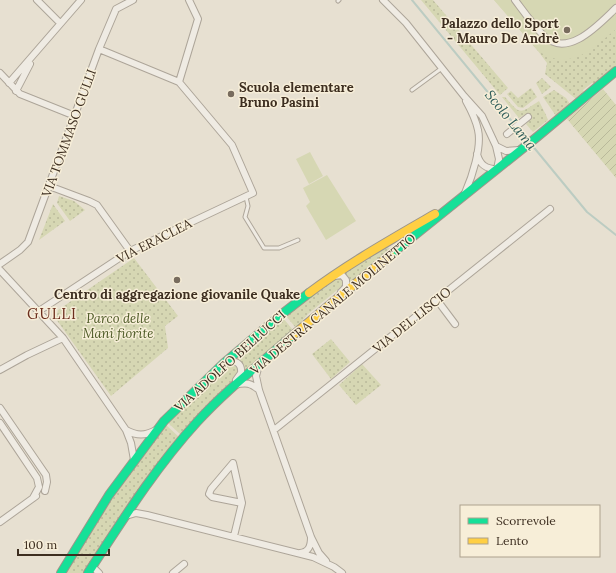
<svg xmlns="http://www.w3.org/2000/svg" width="616" height="573" font-family="Lora,serif">
<style>
.grass{fill:url(#grass-dots)}
.garden{fill:url(#garden-furrows)}
.pitch{fill:#d6d7b3}
.lines{fill:none;stroke-linecap:round;stroke-linejoin:round}
.stream{stroke:#bcccc2;stroke-width:2}
.lane-casing{stroke:#ada599;stroke-width:5}
.street-casing{stroke:#ada599;stroke-width:8}
.fast-casing{stroke:#9c958a;stroke-width:10}
.slow-casing{stroke:#9c958a;stroke-width:10}
.lane{stroke:#efebe3;stroke-width:3}
.street{stroke:#efebe3;stroke-width:6}
.fast{stroke:#16e098;stroke-width:8}
.slow{stroke:#ffcf43;stroke-width:8}
.poi-dot{fill:#786c5e;stroke:#f7eed8;stroke-width:1.5}
.labels{text-anchor:middle;dominant-baseline:central;stroke-width:3;stroke-linejoin:round;paint-order:stroke}
.poi-label{font-size:13px;font-weight:bold;fill:#3d2e20;stroke:#f7eed8;text-anchor:end}
.street-label{font-size:13px;fill:#3d2e20;stroke:#f7eed8}
.park-label{font-size:13px;font-style:italic;fill:#4d5a26;stroke:#f7eed8}
.water-label{font-size:14px;font-style:italic;fill:#2f5d5a;stroke:#f7eed8}
.quarter-label{font-size:15px;letter-spacing:1px;fill:#6b2e1e;stroke:#f7eed8}
</style>
<defs>
<pattern id="grass-dots" width="8" height="8" patternUnits="userSpaceOnUse"><rect width="8" height="8" fill="#d6d7b3"/><path d="M2 2h.1M6 6h.1" fill="none" stroke="#b9b99a" stroke-width="1.8" stroke-linecap="round"/></pattern>
<pattern id="garden-furrows" width="10" height="10" patternUnits="userSpaceOnUse"><rect width="10" height="10" fill="#d6d7b3"/><path d="M-1 1l2-2M0 10L10 0M9 11l2-2" fill="none" stroke="#b9b99a"/></pattern>
</defs>
<rect width="100%" height="100%" fill="#e7e0d1"/>
<path class="grass" d="M421 0H433L508 88 500 95Z
M494 0H510L607 20 616 31V66L594 84 592 83 583 90 584 92 576 99 545 74 547 63 538 51Z
M542 78 551 87 542 94 536 83Z
M531 88 537 97 523 108 518 107 507 94 511 91 518 98Z
M554 90 566 98 570 104 556 116 543 97Z
M502 97H505C521 115 519 114 539 101L546 115 548 120 533 132 526 124 530 119 526 114 519 118Z
M59 196 74 201 85 210 70 221 57 203Z
M53 204 65 221 39 240Z
M387 246 392 251 350 284 346 275 343 273Z
M134 258 178 316 165 326 168 348 111 396 56 319 58 310Z
M335 278 341 279 343 283 342 286 308 314 296 328 286 316Z
M283 318 293 330 244 373C245 364 242 360 234 359Z
M331 339 350 362 331 379 312 354Z
M362 364 381 385 356 405 339 385Z
M231 365 237 367 238 373 237 376 201 410 192 424 181 435 167 422 226 366Z
M165 424 179 437 106 539 83 573H66L71 562 126 478Z"/>
<path class="garden" d="M603 89 616 105V178L567 119Z"/>
<path class="pitch" d="M494 0H616V31L615 30C590 50 571 72 538 51Z
M310 152 323 176 309 184 296 159Z
M327 175 356 221 326 240 306 206 310 202 303 188Z"/>
<g class="lines">
<path class="stream" d="M412 0 528 141
M531 144 587 212 616 235"/>
<defs>
<path id="lane" d="M338 1 339 0
M412 90 442 68
M246 197 248 206 245 217 264 248H279L298 240"/>
<path id="street" d="M37 0 60 23
M383 0 406 23 464 96 482 116 496 146 506 151 519 150
M515 0C524 12 533 25 544 36 568 59 599 24 616 8
M0 73 20 94 75 116
M179 82 198 19 189 0
M9 83 81 0
M16 91 30 64
M507 134 528 117
M477 154C480 165 486 169 497 169L499 159 496 146
M49 186 89 201 97 205 130 251
M465 193C472 177 482 147 478 130 476 120 471 110 466 101
M0 264 20 250 28 242 99 49 116 9 133 0
M0 270 63 338 126 430 131 443 134 460
M334 276 342 275 346 280V287L341 292
M437 300 455 324
M39 311 130 251 253 193 232 145 179 82 99 49
M226 363C235 359 242 363 241 373L236 380
M259 365 256 376 259 390 311 537 319 553 326 561
M0 370 27 355 63 338
M235 385C246 382 251 383 259 390
M0 408 46 475 47 482 45 491
M0 423 37 478 39 487 33 498
M126 430C137 436 145 436 156 430
M274 430 550 209
M126 516 136 513 147 515 313 557 334 567 342 573
M0 522 36 496
M234 536 242 503 233 463 211 489 209 494 212 497 242 503
M300 553C309 552 311 546 311 537
M92 566 99 573
M173 573 184 564"/>
<path id="fast" d="M390 255 537 137 616 71
M61 573 109 495 164 421 224 363 282 314 309 293
M88 573C122 521 155 468 197 422 226 390 260 364 292 336"/>
<path id="slow" d="M309 293C349 263 392 239 435 214
M292 336 390 255"/>
</defs>
<use href="#lane" class="lane-casing"/>
<use href="#street" class="street-casing"/>
<use href="#fast" class="fast-casing"/>
<use href="#slow" class="slow-casing"/>
<use href="#lane" class="lane"/>
<use href="#street" class="street"/>
<use href="#fast" class="fast"/>
<use href="#slow" class="slow"/>
</g>
<g class="poi-dot">
<circle cx="567" cy="30" r="4"/>
<circle cx="231" cy="94" r="4"/>
<circle cx="177" cy="280" r="4"/>
</g>
<g class="labels">
<g class="poi-label">
<text x="559" y="23">Palazzo dello Sport<tspan x="559" dy="15">- Mauro De Andrè</tspan></text>
<text x="239" y="87" text-anchor="start">Scuola elementare<tspan x="239" dy="15">Bruno Pasini</tspan></text>
<text x="177" y="294" text-anchor="middle">Centro di aggregazione giovanile Quake</text>
</g>
<g class="street-label">
<text transform="translate(69 133) rotate(-70)">VIA TOMMASO GULLI</text>
<text transform="translate(154 241) rotate(-27)">VIA ERACLEA</text>
<text transform="translate(333 304) rotate(-40)">VIA DESTRA CANALE MOLINETTO</text>
<text transform="translate(412 320) rotate(-39)">VIA DEL LISCIO</text>
<text transform="translate(230 361) rotate(-42)">VIA ADOLFO BELLUCCI</text>
</g>
<g class="park-label">
<text x="118" y="318">Parco delle<tspan x="118" dy="15">Mani fiorite</tspan></text>
</g>
<g class="water-label">
<text transform="translate(511 120) rotate(51)">Scolo Lama</text>
</g>
<g class="quarter-label">
<text x="52" y="313">GULLI</text>
</g>
</g>
<rect x="460" y="505" width="140" height="52" fill="#f7eed8" stroke="#ada18e"/>
<rect x="468" y="518" width="20" height="6" fill="#16e098" stroke="#ada18e"/>
<text x="496" y="525" font-size="12" fill="#3d2e20">Scorrevole</text>
<rect x="468" y="538" width="20" height="6" fill="#ffcf43" stroke="#ada18e"/>
<text x="496" y="545" font-size="12" fill="#3d2e20">Lento</text>
<path d="M18 549v6h91v-6" fill="none" stroke="#3d2e20" stroke-width="2"/>
<text x="24" y="549" font-size="12" fill="#3d2e20" stroke="#f7eed8" stroke-width="3" paint-order="stroke">100 m</text>
</svg>
